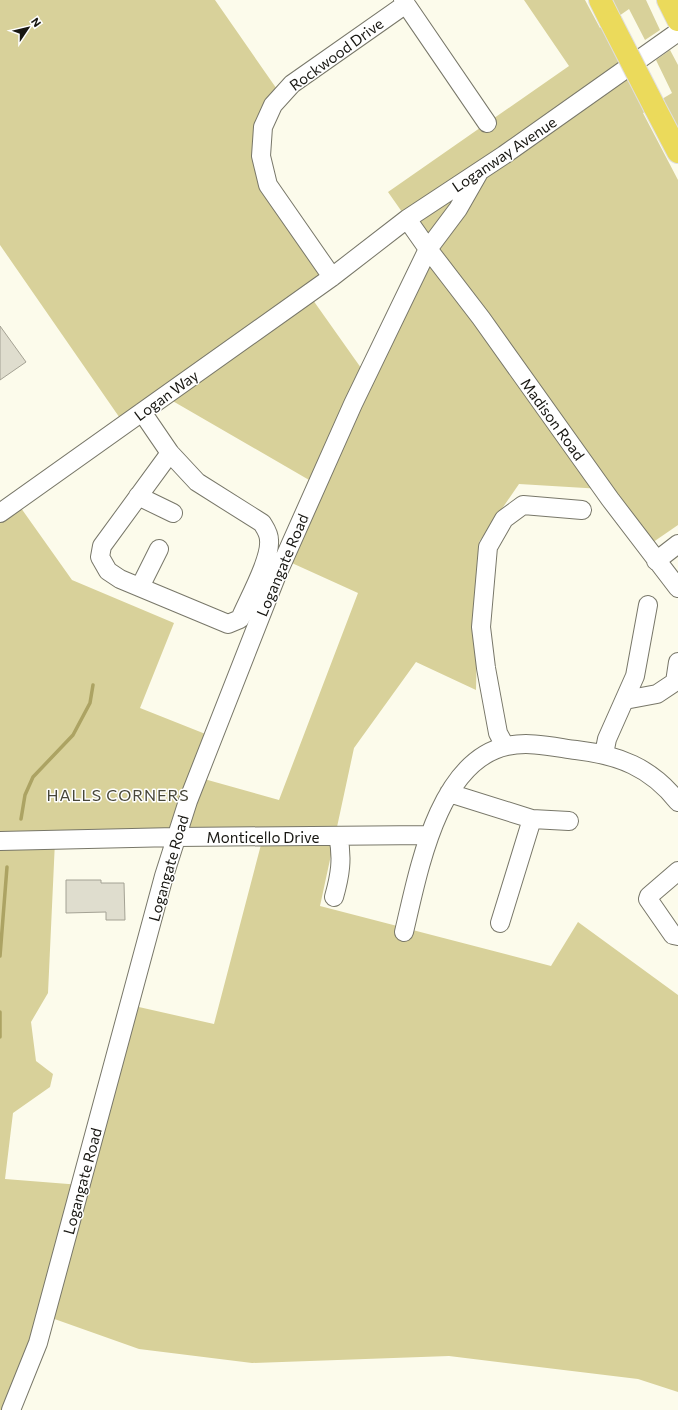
<svg xmlns="http://www.w3.org/2000/svg" width="678" height="1410" font-family="Commissioner,sans-serif">
<style>
.green{fill:#d8d19a;fill-rule:evenodd}
.lines{fill:none;stroke-linecap:round;stroke-linejoin:round}
.stream{stroke:#aca363;stroke-width:3.5}
.building{fill:#dfddce;stroke:#a4a294}
.minor-casing{stroke:#787769;stroke-width:20}
.highway-casing{stroke:#dfdede;stroke-width:24}
.minor{stroke:#fff;stroke-width:18}
.highway{stroke:#ebda5b;stroke-width:22}
.highway-bridge-casing{stroke:#dfdede;stroke-width:24;stroke-linecap:butt}
.highway-bridge{stroke:#ebda5b;stroke-width:22}
.labels{text-anchor:middle;dominant-baseline:central;stroke-width:3;stroke-linejoin:round;paint-order:stroke}
.street-label{font-size:15px;fill:#171611;stroke:#fff}
.neighbourhood-label{font-size:16px;letter-spacing:1px;fill:#474639;stroke:#fff}
</style>
<rect width="100%" height="100%" fill="#fcfbeb"/>
<path class="green" d="M0 0H215L281 95 261 156 332 277 308 293 366 375 428 249 388 192 569 66 524 0H585L600 28 611 22 654 106 643 113 678 180V525L646 547 602 489 519 484 479 542 476 690 416 662 354 748 320 906 551 966 578 922 678 995V1392L638 1379 449 1356 252 1363 139 1349 46 1316 11 1410H0V513L16 501 72 580 174 623 140 708 213 737 197 777 279 800 358 593 283 559 316 484 164 396 124 424 0 245ZM263 837 214 1024 130 1005 81 1185 5 1179 13 1113 50 1087 53 1074 36 1061 31 1022 48 993 55 841Z
M611 0H646L660 30 645 40 629 9 619 16Z
M670 50 678 65V129L662 99 672 93 656 60Z"/>
<g class="lines">
<path class="stream" d="M21 819 25 795 33 777 73 735 90 703 93 685
M0 956 7 867
M0 1012V1037"/>
</g>
<path class="building" d="M0 326 26 362 0 380Z
M66 880H101V883H124L125 920H106V912L66 913Z"/>
<g class="lines">
<defs>
<path id="minor" d="M403 0 487 123
M478 174 458 209 428 249 481 318 610 499 678 588
M332 277 268 185 261 156 263 127 273 105 292 84 406 4
M142 412 170 453 197 482 262 523C265 528 269 533 269 540 271 559 248 600 240 619L228 624 120 579 108 571 100 557 102 546 170 453
M138 496 173 513
M0 513 332 277 407 219 504 155 678 32
M656 561 678 544
M140 587 159 549
M625 700 657 694 675 682 678 662
M505 746 498 733 486 668 481 627 488 547 504 519 523 505 582 510
M604 754 607 739 635 676 648 605
M449 793 532 819 500 923
M532 819 569 821
M0 841 176 837 429 835
M678 871 649 896 648 899 673 935 678 936
M334 897C340 876 343 858 338 836
M404 932C418 874 437 761 507 746 529 741 554 747 576 750 618 755 651 767 678 802
M11 1410 38 1343 164 876 188 801 276 577 353 404 428 249 407 219"/>
<path id="highway" d="M600 0 611 22
M668 0 678 20
M654 106 678 152"/>
</defs>
<use href="#minor" class="minor-casing"/>
<use href="#highway" class="highway-casing"/>
<use href="#minor" class="minor"/>
<use href="#highway" class="highway"/>
<defs>
<path id="highway-bridge" d="M611 22 654 106"/>
</defs>
<use href="#highway-bridge" class="highway-bridge-casing"/>
<use href="#highway-bridge" class="highway-bridge"/>
</g>
<g class="labels">
<g class="street-label">
<text transform="translate(336 54) rotate(-36)">Rockwood Drive</text>
<text transform="translate(504 154) rotate(-34)">Loganway Avenue</text>
<text transform="translate(166 395) rotate(-36)">Logan Way</text>
<text transform="translate(553 419) rotate(54)">Madison Road</text>
<text transform="translate(282 565) rotate(-67)">Logangate Road</text>
<text x="263" y="837">Monticello Drive</text>
<text transform="translate(168 868) rotate(-74)">Logangate Road</text>
<text transform="translate(82 1181) rotate(-75)">Logangate Road</text>
</g>
<g class="neighbourhood-label">
<text x="118" y="794">HALLS CORNERS</text>
</g>
</g>
<g transform="translate(28 28) rotate(55)" stroke="#ffffff" stroke-width="3" paint-order="stroke">
<path d="M0-3L7 15L0 10L-7 15Z" fill="#171611"/>
<text y="-6" font-size="11" font-weight="bold" text-anchor="middle" fill="#171611">N</text>
</g>
</svg>
